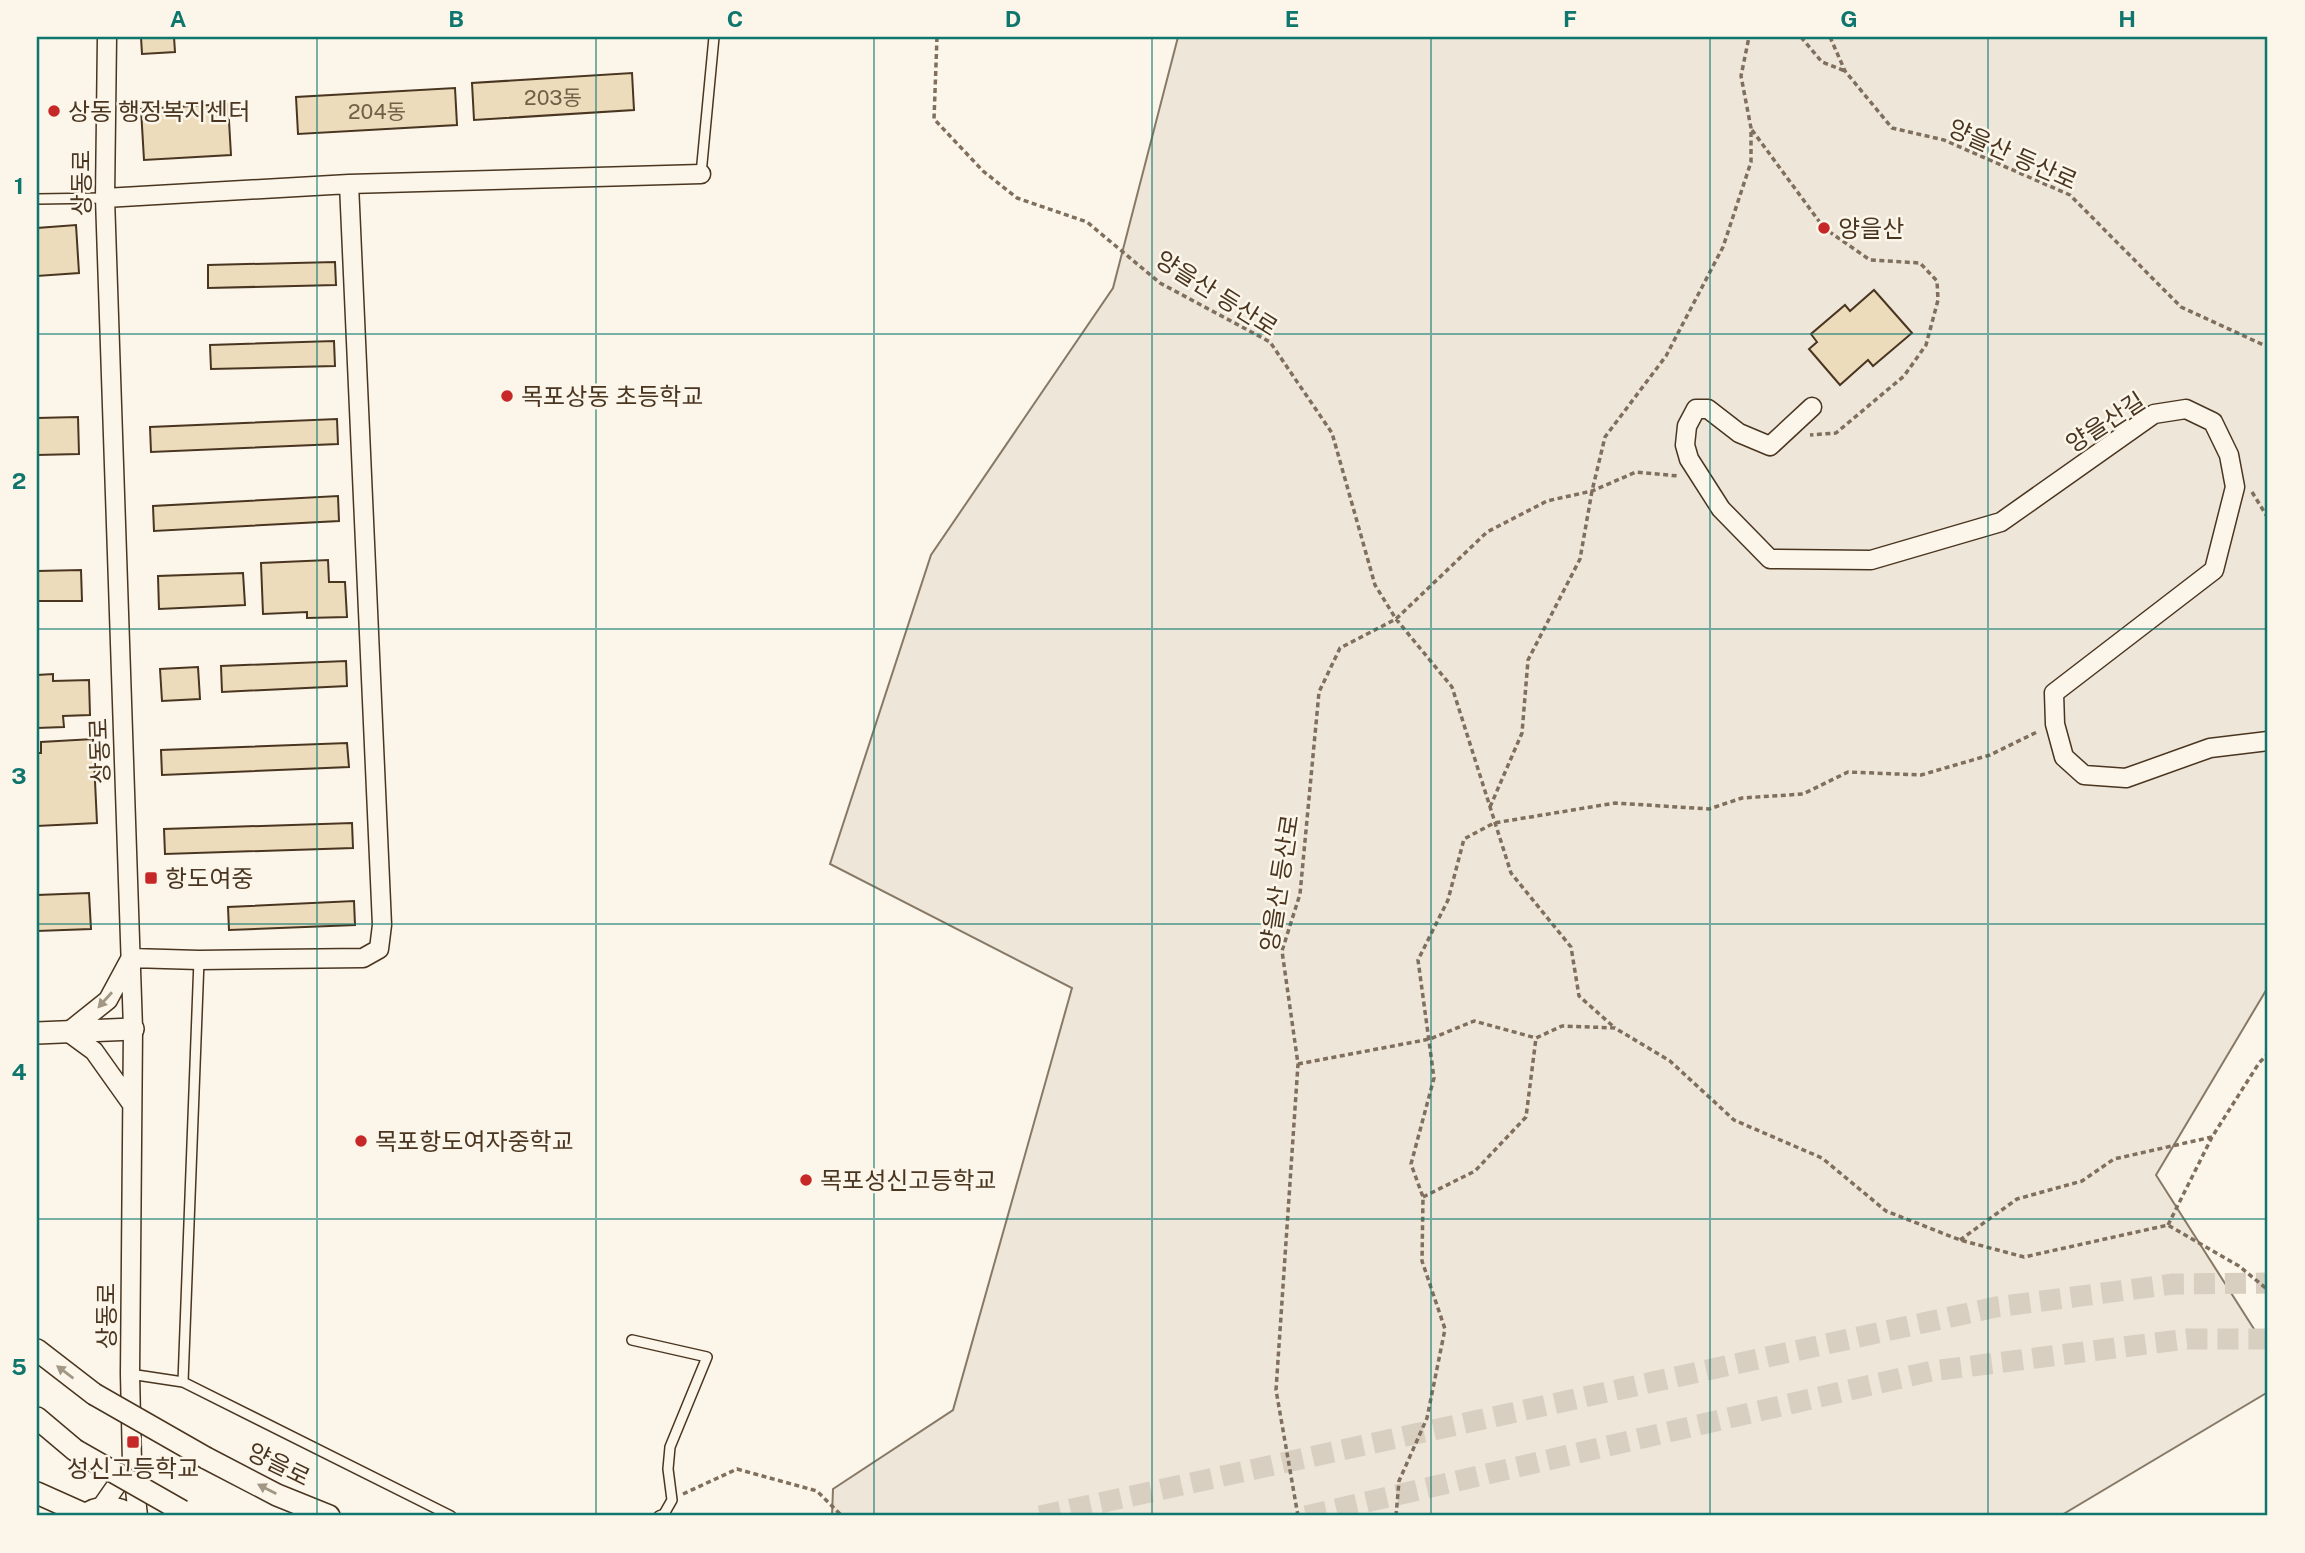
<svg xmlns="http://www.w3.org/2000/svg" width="2305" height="1553" font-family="'Public Sans','Noto Sans KR',sans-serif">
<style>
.green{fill:#ede6d9;stroke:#887966;stroke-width:2}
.building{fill:#ecdcbc;stroke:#4a3520;stroke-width:2}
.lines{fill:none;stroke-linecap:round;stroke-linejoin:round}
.tertiary-tunnel{stroke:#d8cfc1;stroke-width:21;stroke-dasharray:21 10;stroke-linecap:butt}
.service-casing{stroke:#4a3520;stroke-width:12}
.minor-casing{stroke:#4a3520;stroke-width:21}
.tertiary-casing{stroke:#4a3520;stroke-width:24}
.path{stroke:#7f6f5c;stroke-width:3.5;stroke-dasharray:5 3.5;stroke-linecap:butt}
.service{stroke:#fbf6e9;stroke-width:9}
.minor{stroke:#fbf6e9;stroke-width:18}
.tertiary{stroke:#fbf6e9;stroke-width:21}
.tertiary-bridge-casing{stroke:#4a3520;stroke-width:24;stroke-linecap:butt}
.tertiary-bridge{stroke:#fbf6e9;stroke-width:21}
.oneway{fill:#a29684}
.grid{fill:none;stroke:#0f766e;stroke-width:2;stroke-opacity:0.55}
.poi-dot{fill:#c62828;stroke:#fbf6e9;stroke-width:2.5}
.labels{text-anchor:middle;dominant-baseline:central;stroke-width:5;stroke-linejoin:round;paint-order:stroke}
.number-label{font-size:21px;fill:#725f47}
.poi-label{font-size:24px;fill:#4a3520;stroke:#fbf6e9;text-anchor:start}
.street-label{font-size:24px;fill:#4a3520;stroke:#fbf6e9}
.neatline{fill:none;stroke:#0f766e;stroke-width:2.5}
.grid-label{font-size:23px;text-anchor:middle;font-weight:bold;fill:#0f766e}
</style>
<rect width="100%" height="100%" fill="#fbf6e9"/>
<path class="green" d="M1178 37H2268V987L2156 1175 2268 1351V1392L2060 1516H832L833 1489 953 1410 1072 988 830 864 931 555 1113 288Z"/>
<path class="building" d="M141 37H174L175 52 142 54Z
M632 73 634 110 474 120 472 83Z
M455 88 457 125 298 134 296 97Z
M228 104 231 155 144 160 141 109Z
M76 225 79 273 37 276V228Z
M335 262 336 285 208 288V265Z
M1874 290 1912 333 1873 366 1868 360 1840 385 1809 349 1817 342 1811 334 1845 305 1850 311Z
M334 341 335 366 211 369 210 345Z
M78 417 79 454 37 455V418Z
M337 419 338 444 151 452 150 427Z
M338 496 339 521 154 531 153 506Z
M328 560 329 582H345L347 617 307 618V612L263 614 261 563Z
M81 570 82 601H37V571Z
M243 573 245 605 159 609 158 576Z
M346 661 347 686 222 692 221 666Z
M198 667 200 699 162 701 160 669Z
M53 674V681L89 680 90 715 63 716 64 727 37 728V675Z
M93 739 97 823 37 826V753H41V742Z
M347 743 349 767 162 775 161 750Z
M352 823 353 848 165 854 164 829Z
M89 893 91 929 37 931V895Z
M354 901 355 925 229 930 228 907Z"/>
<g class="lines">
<path class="tertiary-tunnel" d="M1040 1516 1996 1307 2173 1284 2268 1283
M1306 1516 1932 1371 2187 1339H2268"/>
<defs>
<path id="service" d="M701 174 714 37
M37 199 105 198
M199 960 183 1382 451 1516
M632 1340 707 1357 670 1447 668 1469 672 1500 664 1514 659 1516
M130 1374 183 1382"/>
<path id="minor" d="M107 37 105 198 133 1029 130 1374 132 1463 138 1516
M105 198 349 184 701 174
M1812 407 1770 446 1739 433 1708 409H1696L1687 426 1685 445 1689 459 1721 509 1770 559 1871 560 2001 522 2154 414 2186 409 2213 422 2229 455 2235 487 2214 570 2054 693 2055 724 2064 757 2084 775 2126 778 2210 748 2268 741
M131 958 199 960 363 958 379 949 382 925 349 184
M129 961 108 1000 68 1032 94 1051 131 1103
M102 1506 130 1466
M81 1516C97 1503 118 1503 134 1516"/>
<path id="tertiary" d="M37 1033 133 1029
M37 1350 94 1394
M37 1418 75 1450
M206 1458 277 1495 329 1516
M37 1493 84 1514"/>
</defs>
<use href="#service" class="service-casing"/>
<use href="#minor" class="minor-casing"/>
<use href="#tertiary" class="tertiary-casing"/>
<path class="path" d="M937 37 934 119 983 171 1017 198 1087 222 1160 283 1270 342 1332 433 1375 585 1396 619 1452 687 1511 873 1571 947 1579 996 1615 1028
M1801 37 1822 62 1845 71
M1830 37 1845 71 1892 128 1944 140 2070 195 2181 307 2268 347
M1752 130 1824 228 1870 260 1920 263 1937 281 1938 300 1926 345 1904 376 1836 433 1810 435
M2252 492 2268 518
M1490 807 1522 733 1528 660 1580 559 1592 491 1605 437 1666 356 1723 247 1751 162V128L1741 76 1749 37
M1298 1064 1430 1039 1474 1021 1536 1038 1562 1026 1615 1028 1670 1061 1734 1120 1822 1158 1886 1211 1960 1240 2024 1257 2168 1225 2239 1266 2268 1290
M1423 1197 1475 1171 1526 1117 1536 1038
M2168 1225 2212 1137 2259 1063 2268 1054
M1960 1240 2017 1199 2082 1181 2114 1159 2212 1137
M683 1494 737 1469 817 1491 842 1516
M1298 1516 1276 1390 1298 1064 1282 951 1300 894 1319 692 1340 648 1396 619 1487 532 1547 501 1592 491 1636 472 1678 476
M1396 1516 1399 1481 1427 1418 1445 1329 1422 1261 1423 1197 1411 1164 1434 1078 1418 960 1448 900 1464 839 1494 823 1615 803 1709 809 1742 798 1803 794 1848 772 1921 775 1990 755 2039 731"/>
<use href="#service" class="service"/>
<use href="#minor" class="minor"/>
<use href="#tertiary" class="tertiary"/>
<defs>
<path id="tertiary-bridge" d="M94 1394 206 1458
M75 1450 182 1511"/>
</defs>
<use href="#tertiary-bridge" class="tertiary-bridge-casing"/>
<use href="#tertiary-bridge" class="tertiary-bridge"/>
</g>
<defs><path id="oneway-solid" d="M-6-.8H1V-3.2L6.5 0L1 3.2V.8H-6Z" transform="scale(1.75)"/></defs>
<g class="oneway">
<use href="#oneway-solid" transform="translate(105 1000) rotate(132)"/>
<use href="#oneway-solid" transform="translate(65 1372) rotate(-143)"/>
<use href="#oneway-solid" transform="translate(267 1489) rotate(-153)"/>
</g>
<path class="grid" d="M317 37V1516M596 37V1516M874 37V1516M1152 37V1516M1431 37V1516M1710 37V1516M1988 37V1516M37 334H2268M37 629H2268M37 924H2268M37 1219H2268"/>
<g class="poi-dot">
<circle cx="54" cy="111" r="7"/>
<circle cx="1824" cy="228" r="7"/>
<circle cx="507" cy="396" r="7"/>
<rect x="144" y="871" width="14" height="14" rx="3.5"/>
<circle cx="361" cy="1141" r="7"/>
<circle cx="806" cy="1180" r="7"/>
<rect x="126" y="1435" width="14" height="14" rx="3.5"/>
</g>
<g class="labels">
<g class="number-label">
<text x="553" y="97">203동</text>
<text x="377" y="111">204동</text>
</g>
<g class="poi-label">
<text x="68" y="111">상동 행정복지센터</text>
<text x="1838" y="228">양을산</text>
<text x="521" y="396">목포상동 초등학교</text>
<text x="165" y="878">항도여중</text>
<text x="375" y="1141">목포항도여자중학교</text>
<text x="820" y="1180">목포성신고등학교</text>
<text x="133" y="1468" text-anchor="middle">성신고등학교</text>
</g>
<g class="street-label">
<text transform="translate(2013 154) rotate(24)">양을산 등산로</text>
<text transform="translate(81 183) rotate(-90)">상동로</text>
<text transform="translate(1217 293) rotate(32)">양을산 등산로</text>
<text transform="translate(2105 422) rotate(-33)">양을산길</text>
<text transform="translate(99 751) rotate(-92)">상동로</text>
<text transform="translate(1279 883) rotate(-81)">양을산 등산로</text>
<text transform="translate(106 1316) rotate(-90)">상동로</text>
<text transform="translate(279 1464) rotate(26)">양을로</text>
</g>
</g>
<rect width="2305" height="1553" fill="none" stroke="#fbf6e9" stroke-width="77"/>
<rect x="38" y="38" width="2228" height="1476" class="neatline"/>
<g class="grid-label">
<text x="178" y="27">A</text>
<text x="456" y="27">B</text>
<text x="735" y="27">C</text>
<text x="1013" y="27">D</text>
<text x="1292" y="27">E</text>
<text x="1570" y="27">F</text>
<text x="1849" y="27">G</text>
<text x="2127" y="27">H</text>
<text x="19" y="194">1</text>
<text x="19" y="489">2</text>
<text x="19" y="784">3</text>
<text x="19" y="1080">4</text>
<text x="19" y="1375">5</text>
</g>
</svg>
